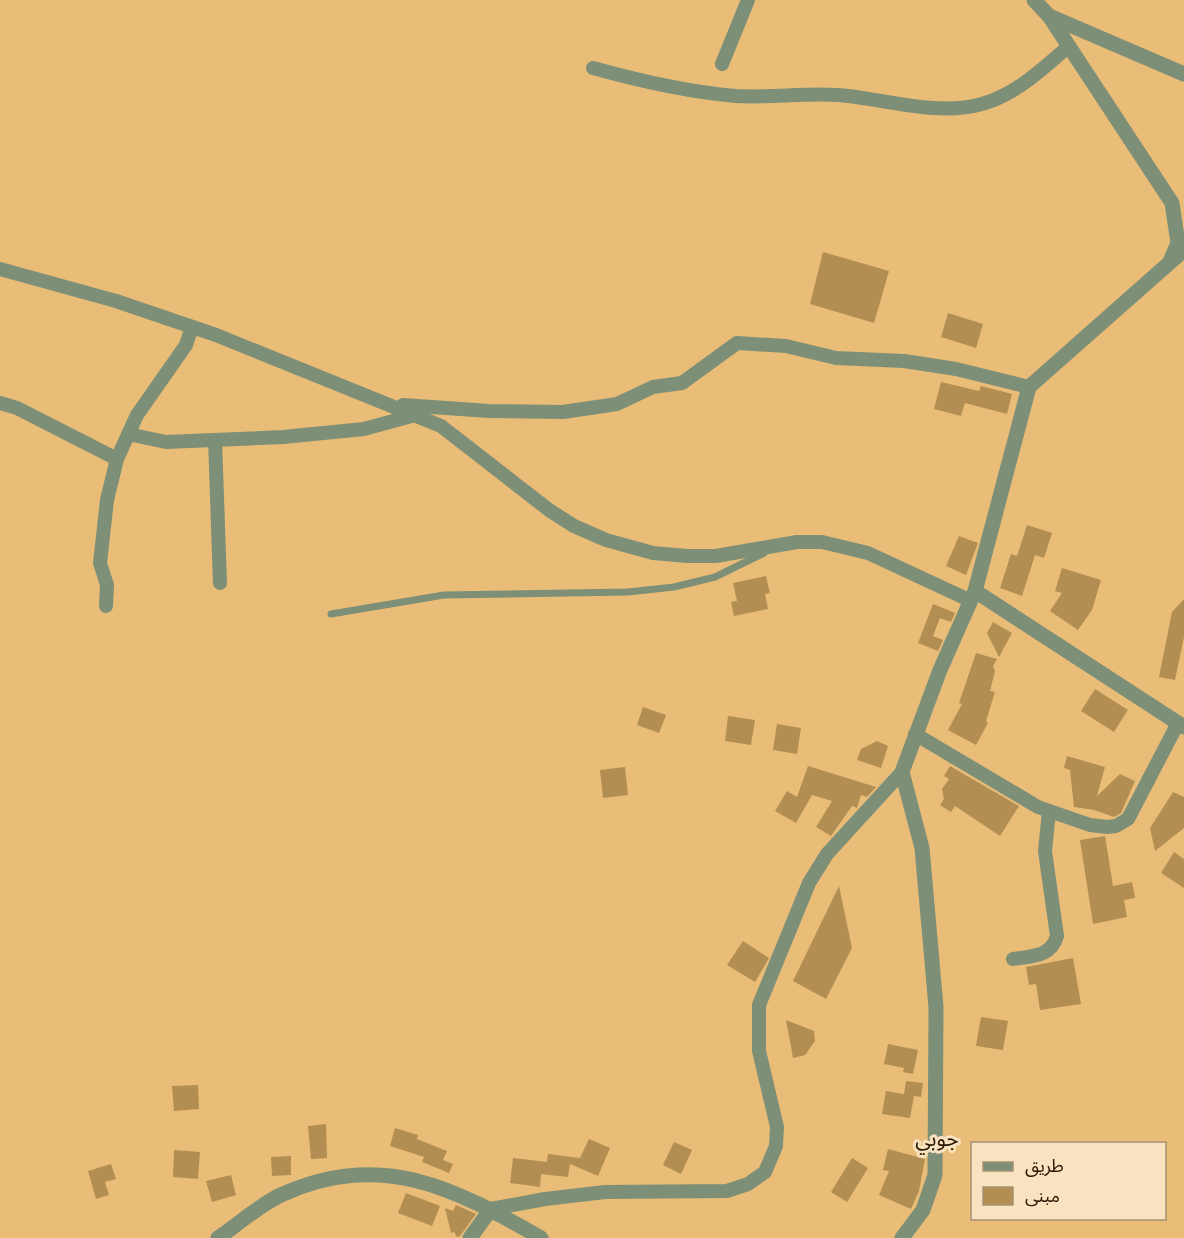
<svg xmlns="http://www.w3.org/2000/svg" width="1184" height="1238" font-family="'Nunito Sans','Noto Sans Arabic',sans-serif">
<style>
.building{fill:#b38e52}
.lines{fill:none;stroke-linecap:round;stroke-linejoin:round}
.service{stroke:#7d8f77;stroke-width:7}
.minor{stroke:#7d8f77;stroke-width:14}
.tertiary{stroke:#7d8f77;stroke-width:15}
.labels{text-anchor:middle;dominant-baseline:central;stroke-width:6;stroke-linejoin:round;paint-order:stroke}
.quarter-label{font-size:21px;fill:#281700;stroke:#f8e2c0}
</style>
<rect width="100%" height="100%" fill="#e9bd78"/>
<path class="building" d="M823 252 889 271 874 323 810 304Z
M948 313 983 324 976 348 941 337Z
M941 382 979 391 981 386 1012 394 1007 414 965 403 961 416 934 409Z
M1027 525 1052 533 1044 558 1035 555 1022 596 1000 588 1011 554 1017 556Z
M959 536 978 543 966 575 946 566Z
M1062 568 1101 580 1092 610 1078 630 1050 611 1062 593 1055 591Z
M766 576 770 593 765 594 768 609 734 616 731 602 737 601 733 583Z
M1184 599V637L1175 680 1159 677 1172 612Z
M933 604 955 613 951 622 940 618 933 636 943 640 938 651 918 643Z
M993 622 1012 633 999 657 987 633Z
M976 653 997 659 993 666 995 671 990 691 995 692 986 721 988 723 976 745 948 730 962 704 959 703Z
M1095 689 1128 710 1114 732 1081 711Z
M643 707 666 715 659 733 637 725Z
M728 716 755 720 751 745 725 741Z
M777 724 801 728 797 754 773 750Z
M877 741 888 746 881 768 857 760 861 749Z
M1067 756 1105 767 1097 796 1120 774 1135 781 1121 813 1114 817 1094 810 1074 807 1070 770 1064 768Z
M808 766 876 787 867 797 861 795 857 808 852 806 831 836 816 827 832 801 812 795 796 823 775 811 787 791 797 797Z
M950 766 1019 806 1000 836 955 806 951 812 940 805 944 799 942 789 949 779 944 776Z
M625 767 628 795 603 798 600 770Z
M1173 792 1184 797V828L1155 851 1150 828Z
M1105 836 1113 886 1132 882 1135 898 1124 900 1127 917 1093 924 1080 840Z
M1174 852 1184 859V888L1161 873Z
M839 886 852 948 826 999 793 981Z
M743 941 769 958 755 982 727 965Z
M1073 958 1081 1004 1040 1010 1036 984 1029 985 1026 967Z
M981 1017 1008 1021 1003 1050 976 1046Z
M786 1020 814 1031 815 1041 805 1055 793 1058Z
M888 1044 918 1050 913 1074 903 1072 904 1068 884 1064Z
M906 1081 923 1083 921 1097 914 1096 910 1118 882 1114 886 1091 904 1094Z
M198 1085 199 1109 174 1111 172 1086Z
M326 1124 327 1158 311 1159 308 1126Z
M395 1128 418 1135 417 1139 447 1151 443 1160 453 1164 449 1173 422 1162 424 1157 390 1146Z
M589 1139 610 1148 598 1176 570 1164 568 1177 541 1174 540 1187 510 1183 513 1158 547 1162 548 1154 580 1158Z
M674 1142 692 1150 681 1174 663 1165Z
M888 1149 925 1159 919 1191 911 1209 879 1195 889 1171 883 1170Z
M174 1150 200 1152 198 1179 173 1177Z
M291 1156V1175L272 1176 271 1157Z
M852 1158 868 1168 847 1202 831 1192Z
M111 1164 116 1179 105 1182 109 1195 96 1199 88 1171Z
M231 1175 236 1195 212 1202 206 1181Z
M406 1193 440 1206 432 1226 398 1213Z
M456 1205 476 1214 460 1236 457 1237 454 1232 451 1233 445 1208 453 1211Z"/>
<g class="lines">
<path class="service" d="M331 614 444 595 628 592 674 587 715 577 764 553"/>
<path class="minor" d="M722 64 748 0
M593 68C640 81 687 92 736 96 770 98 803 93 837 95 883 98 936 117 982 104 1017 94 1042 69 1069 46
M0 269 116 301 216 335 441 426 549 510 574 526 606 540 653 553 687 556H716L797 542H822L868 553 969 600
M0 403 17 408 117 459
M403 405 489 411 563 412 617 404 653 387 682 383 737 343 786 346 836 358 904 361 956 369 1029 387
M128 434 166 442 283 437 364 429 415 415
M215 440 220 583
M106 606 107 585 100 563 107 500 117 459 137 415 186 345 192 327
M915 734 1038 807 1090 825 1107 827 1116 826 1128 819 1178 723
M1013 959C1032 956 1051 957 1057 936L1045 851 1049 811
M491 1209 545 1199 605 1192 727 1191 748 1184 765 1172 776 1146 777 1127 759 1051V1005L809 883 827 854 902 772"/>
<path class="tertiary" d="M1034 0 1049 16 1172 203 1178 243 1171 259
M1049 16 1184 74
M975 591 1184 727
M218 1238C239 1224 260 1204 283 1194 382 1150 454 1188 541 1238
M470 1238 491 1209
M902 1238 923 1210 935 1175 936 1007 922 848 902 772 940 670 975 591 1029 387 1184 250"/>
</g>
<g class="labels">
<g class="quarter-label">
<text x="937" y="1139">جوبي</text>
</g>
</g>
<rect x="971" y="1142" width="195" height="78" fill="#f8e2c0" stroke="#a59173" stroke-width="1.5"/>
<rect x="983" y="1162" width="30" height="9" fill="#7d8f77" stroke="#a59173" stroke-width="1.5"/>
<text x="1025" y="1172" font-size="18" fill="#281700">طريق</text>
<rect x="983" y="1187" width="30" height="18" fill="#b38e52" stroke="#a59173" stroke-width="1.5"/>
<text x="1025" y="1202" font-size="18" fill="#281700">مبنى</text>
</svg>
